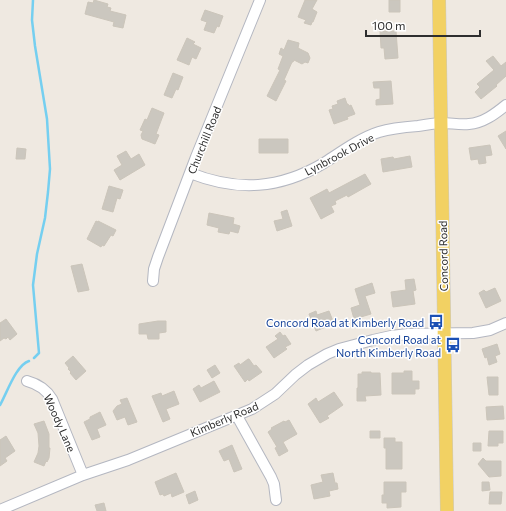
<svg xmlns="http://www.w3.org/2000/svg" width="506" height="511" font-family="Commissioner,sans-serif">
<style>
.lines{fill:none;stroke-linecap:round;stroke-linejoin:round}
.stream{stroke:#75cff0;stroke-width:2.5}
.building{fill:#cbc7bf;stroke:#cbc5ba}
.minor-casing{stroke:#b4b7c1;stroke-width:12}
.major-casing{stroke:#c9c9c9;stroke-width:14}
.minor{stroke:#fff;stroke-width:10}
.major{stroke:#f2d163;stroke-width:13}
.labels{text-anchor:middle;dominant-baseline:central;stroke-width:3;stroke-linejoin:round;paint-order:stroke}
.street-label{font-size:11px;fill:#2e2e2e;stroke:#fff}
.transit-label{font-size:11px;fill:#164399;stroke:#fff;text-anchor:end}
</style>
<rect width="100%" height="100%" fill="#efe9e1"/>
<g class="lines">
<path class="stream" d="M33 0 32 20 35 46 47 119 50 169 48 192 45 218 37 254 33 285 39 353 34 358
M0 405C7 393 16 365 29 361"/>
</g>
<path class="building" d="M94 0 108 4 107 7 111 8 110 11 126 15 123 28 113 26 114 22 85 14 88 2 93 3Z
M305 0H317L312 9 317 12 313 22H312L311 25 304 23 306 20 298 17Z
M389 0H400V12H389Z
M205 10 223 16 219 27 217 26 214 33 204 30 207 22 201 20Z
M380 31H396L398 58 385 59 384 48H381Z
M187 38 195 42 193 44 201 48 196 59 192 57 189 65 177 60Z
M288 40 299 43 298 48 308 53 310 58 308 63 305 62 302 64 294 60 293 62H292L284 80 286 81 276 101 267 96 280 70 278 69 283 56 279 54 281 48 284 50Z
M493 56 501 66 506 62V76L496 85 497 86 481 99 475 92 480 87 477 84 494 70 486 61Z
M173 73 183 77 178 90 176 89 172 98 164 95Z
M391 81 393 104 376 105V100L380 99V88H374L373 82Z
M345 98 347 104H348L349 106 351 105 355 114 347 117 348 119 334 124 329 110 333 109 332 106 338 104 337 101Z
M152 108 164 113 156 134 159 135 155 144 142 139 141 135 143 131 140 130 145 119 147 120Z
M506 131V149L498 136Z
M259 139H288V153H259Z
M490 145 492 155 485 156 486 163 479 164 478 159 471 160 469 148Z
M17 148 26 149 25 159H16Z
M126 151 131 159 139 154 145 165 120 180 114 170 122 165 117 156Z
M410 156 412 167 383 172 381 159 393 157 394 159Z
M365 174 371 184 348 197 347 195 335 201 336 204 331 206 334 212 321 219 310 198 327 189 329 193Z
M109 186 123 190 120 199 117 198 113 212 102 209Z
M287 210 292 226 277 231 274 221 283 219 281 212Z
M209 213 234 218 233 224 240 226 238 233 230 231 229 234 218 232 219 228 207 225Z
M96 221 98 222V221L116 230 113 236 111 235 104 246 102 245 101 247 87 239Z
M82 264 89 290 78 292 71 266Z
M414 279 416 290 413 291 415 304 393 307 391 292 406 290 405 280Z
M372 283 375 293 365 296 371 314 354 319 351 308 360 305 355 289Z
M495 288 501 301 486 308 479 293 484 290 486 292Z
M316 311 317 315 329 311 333 321 329 323 330 325 316 331 309 314Z
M6 319 17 334 10 340 8 337 6 339 4 338 0 341V323Z
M158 321H166V332L159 333V339H148L147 334H139V324Z
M280 332 283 336 285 335 291 344 285 347 287 349 274 358 266 347 278 339 275 336Z
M497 344 500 354 495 356 497 362 489 365 487 357 485 358 482 349Z
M73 356 86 371 76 380 70 373 71 372 68 369 69 368 65 363Z
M248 359H249L254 366 256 365 262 372 249 381 248 379 245 382 234 366 239 363 240 365Z
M215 365 220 373 212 378 207 370Z
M404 371H412V381H419V389H415V394H392V373H404Z
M362 372H371V373H380L381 395 365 396 366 401H357V388H358V374H362Z
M487 377H498V395H489Z
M214 381 220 392 200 402 193 389 199 385 201 388Z
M174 391 179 404 166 409 170 419 163 422 152 396 161 393 162 396Z
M334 392 343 405 327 416 329 418 320 423 308 404 316 398 318 402Z
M127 398 137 422 128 425 125 417 117 420 113 411 117 406 122 404 120 400Z
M503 406 504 419 487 420 486 407Z
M100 412 106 425 97 429 100 437 92 440 84 422 90 419V417Z
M289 420 297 434 283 442 288 451 279 456 275 448 277 447 268 432 272 429 271 428 284 421 285 422Z
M44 421 49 434V448H50L49 458 47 462 46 461 44 466 34 462 38 453 39 446 38 433 34 424Z
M370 431H380V438H370Z
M489 431H503V443H498V446H488Z
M6 436 15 451 5 458 7 461 0 466V440Z
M384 438H395V442H402V469H386V448H384Z
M473 443H481V451H473Z
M232 445 242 469 234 472 229 459 224 461 219 451Z
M483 458 486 461H501V476L489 477 478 464Z
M176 473 184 492 172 497 171 493 164 496 163 494 160 495 155 482Z
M333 473 335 483H337L338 489 329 491 330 496 314 499 311 485 323 482 321 475Z
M384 482H406V492H401V507L387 508V503H382V495H384Z
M482 482H489L490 490 482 491Z
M195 491 198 500 189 504 186 495Z
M490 492H502L501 504H489Z
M104 503 106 511H97L95 505Z"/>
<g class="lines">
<defs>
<path id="minor" d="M190 173C238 192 280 189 324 163 341 152 360 138 379 132 392 128 405 127 418 126 426 125 434 123 442 123 451 123 460 125 469 124 483 123 495 114 506 105
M153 281 154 269 158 257 196 157 260 0
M27 381C38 384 46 389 52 399L83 475
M237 416 271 477 274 484 276 500
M0 510 83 475 128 460 252 409 275 394 295 375 308 365 327 354 339 349 373 340 391 336 408 334 473 333 490 330 506 323"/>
<path id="major" d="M439 0 447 511"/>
</defs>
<use href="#minor" class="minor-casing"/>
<use href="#major" class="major-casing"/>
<use href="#minor" class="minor"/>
<use href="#major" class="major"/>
</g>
<defs>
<symbol id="bus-bare" viewBox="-9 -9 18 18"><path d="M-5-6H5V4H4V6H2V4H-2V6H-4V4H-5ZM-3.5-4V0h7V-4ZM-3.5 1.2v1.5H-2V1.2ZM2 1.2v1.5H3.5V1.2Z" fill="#1a4fb4" stroke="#fff" stroke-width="2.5" paint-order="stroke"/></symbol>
</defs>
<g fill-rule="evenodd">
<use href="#bus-bare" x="425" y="311" width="22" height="22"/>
<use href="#bus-bare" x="442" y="334" width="22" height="22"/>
</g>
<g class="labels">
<g class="street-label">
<text transform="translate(204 140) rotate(-68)">Churchill Road</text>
<text transform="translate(339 154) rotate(-28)">Lynbrook Drive</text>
<text transform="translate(443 256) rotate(-91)">Concord Road</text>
<text transform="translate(224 419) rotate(-23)">Kimberly Road</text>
<text transform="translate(60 423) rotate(66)">Woody Lane</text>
</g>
<g class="transit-label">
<text x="424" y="322">Concord Road at Kimberly Road</text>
<text x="441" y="339">Concord Road at<tspan x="441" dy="13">North Kimberly Road</tspan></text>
</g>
</g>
<path d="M366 30v6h114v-6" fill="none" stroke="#2e2e2e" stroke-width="2"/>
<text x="372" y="30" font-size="12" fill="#2e2e2e" stroke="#ffffff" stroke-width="3" paint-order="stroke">100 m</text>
</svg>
